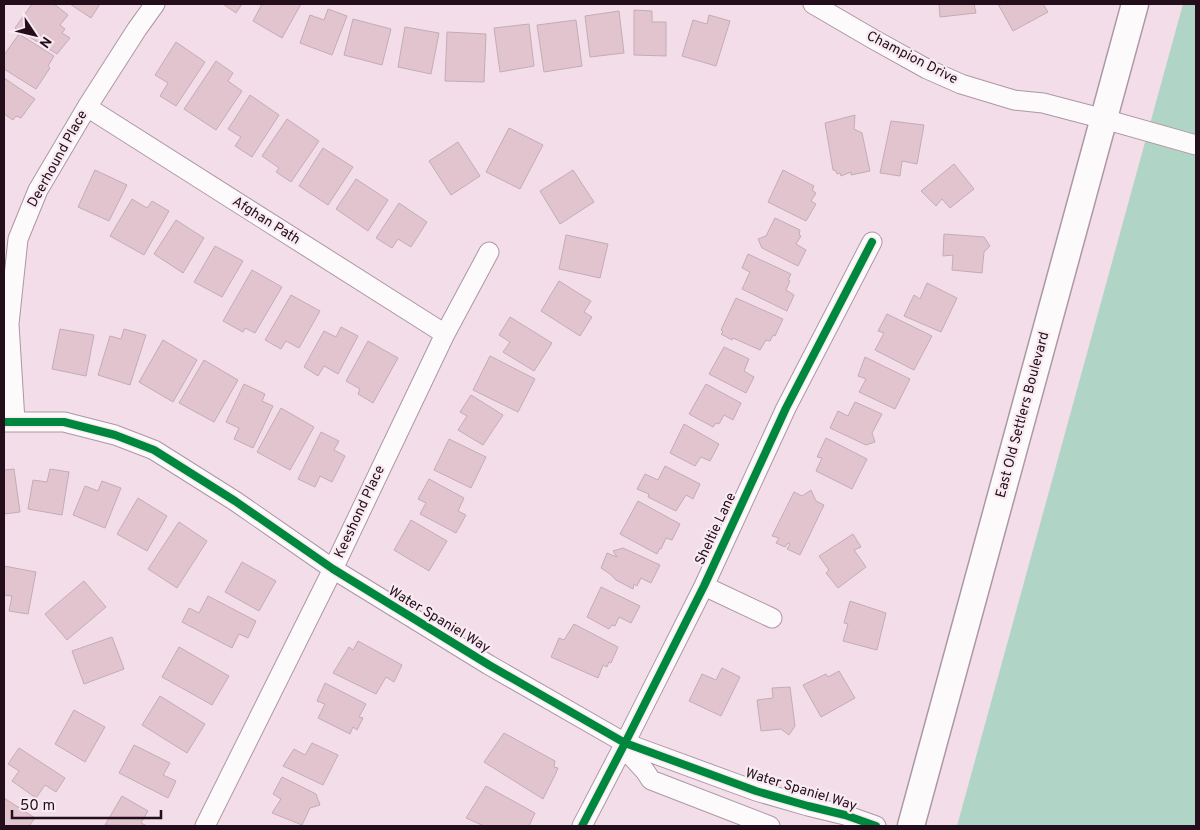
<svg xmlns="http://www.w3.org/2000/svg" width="1200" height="830" font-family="Overpass,sans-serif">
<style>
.green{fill:#b0d5c6}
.building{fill:#e2c4ce;stroke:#c3acb5}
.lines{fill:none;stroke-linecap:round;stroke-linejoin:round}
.street-casing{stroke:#ac97a3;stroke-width:21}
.secondary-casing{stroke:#ac97a3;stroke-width:29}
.street{stroke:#fdfafc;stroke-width:19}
.secondary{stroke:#fdfafc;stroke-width:26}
.cycleway-casing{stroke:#f8eaf1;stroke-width:11}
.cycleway{stroke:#00873e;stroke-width:8}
.labels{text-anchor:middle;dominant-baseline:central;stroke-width:4.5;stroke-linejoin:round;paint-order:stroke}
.street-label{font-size:14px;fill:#250e1c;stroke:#f8eaf1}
</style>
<rect width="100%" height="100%" fill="#f3dde9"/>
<path class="green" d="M1183 4H1196V826H957Z"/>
<path class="building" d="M32 4H54L68 15 60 25 65 29 62 33 70 38 57 54 15 28Z
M70 4H100L91 18Z
M223 4H242L236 13Z
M262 4H301L282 38 253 21Z
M939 4H974L976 13 940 17Z
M998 4H1043L1048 12 1013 31Z
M328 9 347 16 332 55 300 43 310 15 324 20Z
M634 10 652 11V22H666V56L634 55Z
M619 11 624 53 590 57 585 16Z
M709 15 730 21 716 66 682 56 693 20 707 24Z
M353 19 391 29 382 65 344 55Z
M576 20 582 66 544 72 537 25Z
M529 24 534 66 500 72 494 28Z
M405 27 439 33 431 74 398 67Z
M447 32 486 34 484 82 445 81Z
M19 34 54 56 48 66 50 68 36 89 4 69V55Z
M176 42 205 62 176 106 160 96 168 83 155 75Z
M216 61 233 73 228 81 242 91 216 130 184 109Z
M4 78 35 99 21 118 16 116 13 120 4 114Z
M250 95 279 115 252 157 235 146 241 137 228 129Z
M855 115 854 129 862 133 870 171 851 175V172L841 176 840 173 837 174 836 171 833 170 825 123Z
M287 119 319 141 291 182 276 172 279 168 262 156Z
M891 121 924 125 917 164 902 161 900 176 880 173Z
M509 128 543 145 520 189 486 172Z
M458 142 480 176 451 195 429 161Z
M323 148 353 167 328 205 299 186Z
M954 164 974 189 950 208 942 199 936 206 921 191Z
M95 170 127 185 109 221 78 207Z
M573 170 594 202 560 224 540 191Z
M783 170 814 186 812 190 816 193 811 201 816 204 806 221 768 202Z
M356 179 388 200 368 231 336 209Z
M132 199 147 208 152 201 169 211 144 255 110 236Z
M399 203 427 222 411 247 398 239 392 248 376 238Z
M775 218 800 230 799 235 801 236 796 244 806 250 798 266 762 248 758 239 766 236Z
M176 220 204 238 183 273 154 254Z
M944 234 984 237 990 246 984 252 982 273 952 270 953 255 943 256Z
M566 235 608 244 600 278 559 269Z
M215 246 243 261 222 297 194 282Z
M748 254 791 274 788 280 790 281 786 290 794 295 787 311 742 289 750 272 742 268Z
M252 270 282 287 255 333 245 328 243 332 223 321Z
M559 281 591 301 584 312 592 317 580 336 541 311Z
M927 283 957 298 941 332 904 316 914 295 920 299Z
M291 295 320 311 299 348 286 341 281 349 265 340Z
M736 298 783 319 775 336 773 335 770 341 766 340 760 350 733 338 732 340 721 334 723 332 721 330Z
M887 314 932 336 914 370 875 350 884 333 878 331Z
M510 317 552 343 534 371 503 352 510 342 499 335Z
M341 327 358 336 338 374 324 366 318 376 304 367 324 331 336 337Z
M60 329 94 335 86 376 52 369Z
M124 329 146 335 130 385 98 375 110 336 121 339Z
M163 340 197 360 173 402 139 382Z
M368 341 398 358 373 403 358 394 360 389 346 381Z
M724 347 749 359 744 371 754 377 746 393 709 374Z
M490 356 535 379 518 412 473 390Z
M865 357 910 379 895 409 859 392 866 379 858 376Z
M204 360 238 380 214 422 179 403Z
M244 384 265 394 262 401 273 406 253 448 234 439 239 428 226 422Z
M706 384 741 403 733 420 724 415 719 424 716 423 713 427 689 414Z
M471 395 503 415 483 445 458 430 467 416 460 412Z
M855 402 882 414 872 433 875 442 866 445 830 428 838 411 848 416Z
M281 408 314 427 290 470 257 452Z
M684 424 719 444 710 461 701 457 695 466 670 453Z
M321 432 339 441 334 450 345 456 332 482 320 476 315 487 298 479Z
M826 438 867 459 852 489 816 471 822 458 817 457Z
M449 439 486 457 471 488 434 470Z
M665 466 700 484 693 499 686 495 676 511 648 497 649 494 637 489 645 474 658 480Z
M14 469 20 512 4 514V470Z
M50 469 69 472 62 515 28 509 33 480 47 482Z
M429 479 464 498 458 511 466 515 456 533 420 514 426 503 418 499Z
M102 481 121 488 105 528 73 515 85 486 98 491Z
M811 490 816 501 824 505 800 555 787 549 790 544 788 543 785 547 776 543 779 538 772 536 794 492 802 496Z
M138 498 167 516 147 551 117 534Z
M638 501 680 524 672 540 666 538 661 549 660 548 657 554 620 534Z
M411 520 447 541 429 571 394 550Z
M179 522 207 541 177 588 148 569Z
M853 534 861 547 854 550 866 567 838 588 826 573 829 570 819 556Z
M623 548 660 565 651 583 641 578 637 586 634 584 633 589 616 580 610 574 601 568 607 553 617 557 613 551Z
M242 562 276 581 259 611 225 592Z
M4 566 36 572 28 614 9 611 12 596 4 595Z
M84 581 106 607 67 640 45 614Z
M601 587 640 606 631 623 619 617 615 626 612 625 609 629 587 617Z
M208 596 256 621 248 638 239 634 232 648 182 622 189 608 199 613Z
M850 601 886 613 877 650 843 641 848 624 844 623Z
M574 624 618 647 611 663 609 662 607 667 603 665 598 678 551 657 559 638 564 640Z
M112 637 124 669 84 684 72 651Z
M358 641 402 665 394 682 386 677 376 694 333 673 349 647 353 650Z
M179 647 229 676 212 705 162 677Z
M722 668 740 677 721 716 689 701 702 674 716 680Z
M839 671 855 698 821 717 803 685 826 674 828 677Z
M325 683 366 704 359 717 363 718 357 730 353 727 350 734 318 718 325 704 317 701Z
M790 687 795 726 789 735 781 729 761 731 757 700 773 698 772 688Z
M160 696 205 724 187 753 142 725Z
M74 710 105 727 85 762 55 744Z
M504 733 555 761 554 767 558 768 556 773 543 799 484 762Z
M312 743 338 755 323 785 283 766 294 749 305 755Z
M134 745 170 763 163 775 176 781 168 798 119 773Z
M19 748 65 778 56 792 45 785 36 798 12 781 19 771 8 764Z
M282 777 316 794 320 805 310 808 302 825 272 813 281 799 273 794Z
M486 786 535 813 529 826H484L466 818Z
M122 796 148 811 141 823 147 826 105 825Z
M4 798 35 818 29 826H4Z"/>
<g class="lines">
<defs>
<path id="street" d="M813 4 873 39 927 69 961 84 1014 100 1043 103 1104 119 1196 145
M87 107 445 334
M15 421 9 324 18 239 38 190 87 107 137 29 155 4
M4 422H64L115 435 154 450 235 501 333 569 489 665 625 743 756 791 808 806 845 815 876 826
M704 586 772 618
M623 747 645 771 651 780 770 826
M205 826 333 569 445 334 489 252
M582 826 623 747 704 586 786 408 872 242"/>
<path id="secondary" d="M911 826 1135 4"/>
</defs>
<use href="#street" class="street-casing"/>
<use href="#secondary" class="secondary-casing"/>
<use href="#street" class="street"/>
<use href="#secondary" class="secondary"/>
<defs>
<path id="cycleway" d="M4 422H64L115 435 154 450 235 501 333 569 489 665 625 743 756 791 808 806 845 815 876 826
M582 826 623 747 704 586 786 408 872 242"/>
</defs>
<use href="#cycleway" class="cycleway-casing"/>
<use href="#cycleway" class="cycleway"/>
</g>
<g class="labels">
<g class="street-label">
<text transform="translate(912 58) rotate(27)">Champion Drive</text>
<text transform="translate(58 159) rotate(-61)">Deerhound Place</text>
<text transform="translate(266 221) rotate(32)">Afghan Path</text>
<text transform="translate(1023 415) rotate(-75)">East Old Settlers Boulevard</text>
<text transform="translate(360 512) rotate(-65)">Keeshond Place</text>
<text transform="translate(716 529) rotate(-65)">Sheltie Lane</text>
<text transform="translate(439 620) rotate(31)">Water Spaniel Way</text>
<text transform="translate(801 790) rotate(17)">Water Spaniel Way</text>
</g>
</g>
<rect width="1200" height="830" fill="none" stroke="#250e1c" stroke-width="10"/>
<g transform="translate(35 35) rotate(125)" stroke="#f8eaf1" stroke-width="4" paint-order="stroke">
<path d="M0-4L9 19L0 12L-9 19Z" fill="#250e1c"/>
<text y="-8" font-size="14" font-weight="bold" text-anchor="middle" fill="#250e1c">N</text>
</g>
<path d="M12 810v8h149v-8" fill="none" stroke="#250e1c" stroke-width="2.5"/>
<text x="20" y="810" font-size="15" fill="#250e1c" stroke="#f8eaf1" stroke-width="4" paint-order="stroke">50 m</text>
</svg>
